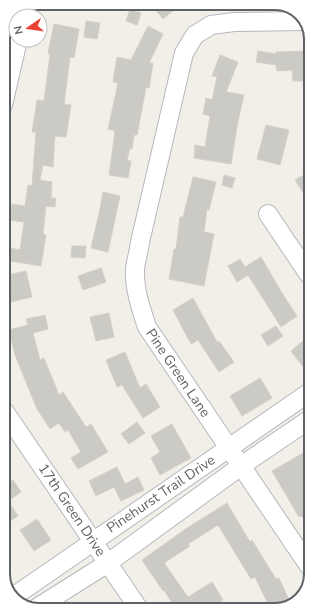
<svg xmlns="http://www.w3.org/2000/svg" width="314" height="613" font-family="'Nunito Sans',sans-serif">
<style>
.building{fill:#cccac5;stroke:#d6d1c6}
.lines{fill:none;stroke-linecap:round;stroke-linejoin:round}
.minor-casing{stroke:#b5b8bc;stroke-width:20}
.minor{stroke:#fff;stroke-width:18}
.labels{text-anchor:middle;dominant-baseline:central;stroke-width:3;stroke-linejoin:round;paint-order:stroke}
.street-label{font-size:14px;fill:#5f6368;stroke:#fff}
.rim{fill:none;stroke:#5f6368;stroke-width:2}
</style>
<rect width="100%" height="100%" fill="#f1efe8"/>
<path class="building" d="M150 3H182L163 19Z
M130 9 141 13 137 25 126 21Z
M86 21 100 23 97 39 84 37Z
M54 24 79 29 74 58 70 57 64 104 71 105 66 137 55 136 53 167 43 165 40 180 52 182 51 198H56L55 207 46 206 43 234 46 235 41 266 4 260V259L6 247 20 250 24 222 10 220 12 204 25 206 28 185 32 186 36 132H32L37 100 44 101 50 54 48 53Z
M148 26 163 34 149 63H153L149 88 146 87 137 135H134L132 149 130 148 127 160 131 161 128 178 109 175 115 131 108 129 118 83 113 82 117 57 131 60Z
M258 51 276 54V52L307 51 309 81H293L292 70 277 71 276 65 256 62Z
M220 55 238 62 226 92 244 95 238 121 231 164 194 158 195 145 205 147 210 116 203 114 206 98 212 100 217 77 212 76Z
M266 125 289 130 280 165 257 159Z
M309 172V202L295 180Z
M224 175 235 178 232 188 222 185Z
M193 177 216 182 209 210 207 209 204 232 214 234 204 286 169 279 174 249H176L180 217H183Z
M103 192 120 196 108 252 91 248 100 209Z
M72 246H86L85 258 71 257Z
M261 257 282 293 297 316 281 327 248 275 237 282 228 266 240 259 245 267Z
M101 268 106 282 83 290 78 276Z
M26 271 32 297 6 303 4 294V276Z
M193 298 217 342 219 341 234 362 219 372 198 340 191 344 173 310Z
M109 313 114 337 96 341 90 317Z
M45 315 48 329 33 333 40 360 44 358 59 395 63 392 86 427 91 424 108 452 78 469 71 458 81 452 68 430 65 432 59 423 50 429 37 409 15 355 9 330 28 325 26 319Z
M276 326 283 336 268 346 261 335Z
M310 335V376L291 351Z
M125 352 140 388 146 384 160 407 143 418 122 385 117 387 106 360Z
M260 378 272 398 242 416 230 396Z
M137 422 145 433 129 444 121 434Z
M172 424 191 458 160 475 151 458 160 452 151 436Z
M310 449 311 487 303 491 311 504V531L302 516 299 517 272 471Z
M117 467 125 484 138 477 144 490 121 501 114 487 96 496 89 481Z
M13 480 21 492 8 501 18 516 5 524V486Z
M227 503 250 542 252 540 276 579 279 578 289 600 274 607 270 608 255 577 251 579 218 525 188 544 190 546 164 563 188 597 212 582 223 600 209 608H175L164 590 163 591 142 560 187 528Z
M37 519 51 540 34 551 20 530Z"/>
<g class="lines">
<defs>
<path id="minor" d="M23 16 25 9
M305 21 234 22 211 25 195 35 184 53 140 242C139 251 136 260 135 269 134 289 141 309 147 327L311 569
M3 105 18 40
M268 214 309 275
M5 412 139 609
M13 597 310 392
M35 609 108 563 241 466 310 419"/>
</defs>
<use href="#minor" class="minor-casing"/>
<use href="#minor" class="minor"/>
</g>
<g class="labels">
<g class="street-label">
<text transform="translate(178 373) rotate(56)">Pine Green Lane</text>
<text transform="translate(161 494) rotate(-34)">Pinehurst Trail Drive</text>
<text transform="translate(72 510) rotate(56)">17th Green Drive</text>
</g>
</g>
<path d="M0 0H314V613H0ZM39 10H275A29 29 0 0 1 304 39V574A29 29 0 0 1 275 603H39A29 29 0 0 1 10 574V39A29 29 0 0 1 39 10Z" fill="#fff" fill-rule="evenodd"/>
<path class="rim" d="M39 10H275A29 29 0 0 1 304 39V574A29 29 0 0 1 275 603H39A29 29 0 0 1 10 574V39A29 29 0 0 1 39 10Z"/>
<g transform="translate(28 28) rotate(257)"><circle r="19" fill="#ffffff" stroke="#bfc1c3"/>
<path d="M0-3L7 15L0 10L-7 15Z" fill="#ea4335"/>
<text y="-6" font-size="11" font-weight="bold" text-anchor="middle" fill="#5f6368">N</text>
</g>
</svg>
